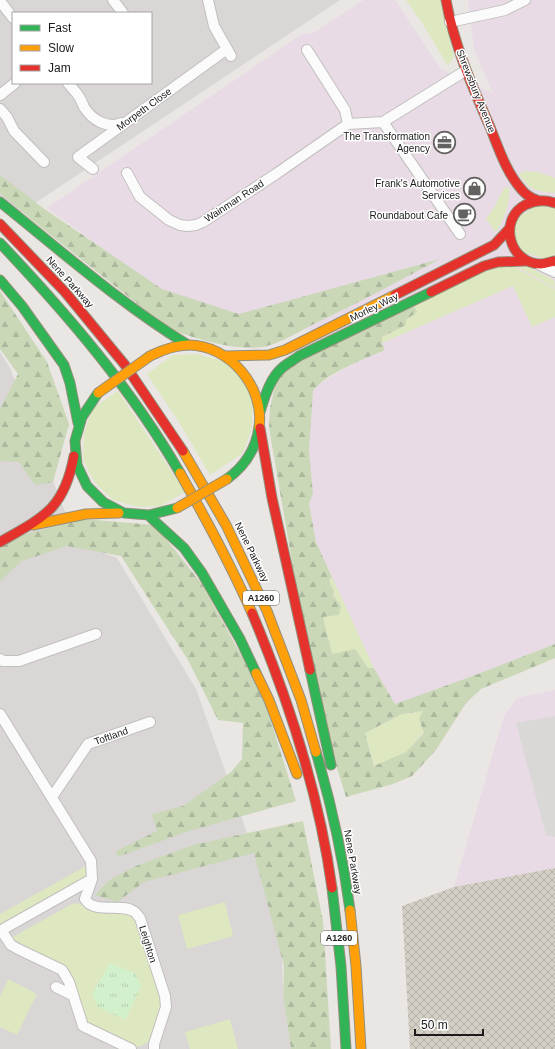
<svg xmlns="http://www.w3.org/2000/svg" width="555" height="1049" font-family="Helvetica,sans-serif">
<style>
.residential{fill:#d9d6d5;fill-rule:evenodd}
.industrial{fill:#e8dbe5}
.construction{fill:url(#construction-cross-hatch)}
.grass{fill:#dde7c0}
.forest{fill:url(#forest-firs);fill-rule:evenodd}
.park{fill:url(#park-tufts)}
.parking{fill:#dad8d7}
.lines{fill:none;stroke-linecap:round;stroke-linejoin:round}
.street-casing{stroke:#c1bfbe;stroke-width:12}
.fast-casing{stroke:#94907c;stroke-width:11}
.slow-casing{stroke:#94907c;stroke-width:11}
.jam-casing{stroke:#94907c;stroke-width:11}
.street{stroke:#fcfbfb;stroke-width:10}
.fast{stroke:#30b455;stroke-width:9}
.slow{stroke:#ff9f0a;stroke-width:9}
.jam{stroke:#e5322d;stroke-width:9}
.slow-bridge-casing{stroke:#94907c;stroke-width:11;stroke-linecap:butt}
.slow-bridge{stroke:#ff9f0a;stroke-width:9}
.labels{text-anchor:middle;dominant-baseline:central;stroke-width:3;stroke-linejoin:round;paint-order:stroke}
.shield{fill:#fff;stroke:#5f5f5f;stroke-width:1}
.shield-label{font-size:9px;font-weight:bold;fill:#1b1b1b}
.street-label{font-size:10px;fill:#1b1b1b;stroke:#fff}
.poi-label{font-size:10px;fill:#1b1b1b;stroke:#fff;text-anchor:end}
</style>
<defs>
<pattern id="construction-cross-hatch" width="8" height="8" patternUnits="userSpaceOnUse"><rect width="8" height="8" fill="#d3cfc5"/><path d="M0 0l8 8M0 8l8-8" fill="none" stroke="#b5b1a9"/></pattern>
<pattern id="forest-firs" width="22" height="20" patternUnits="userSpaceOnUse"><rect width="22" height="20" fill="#cad8b8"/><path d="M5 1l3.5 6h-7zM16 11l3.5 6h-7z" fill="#adb99e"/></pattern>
<pattern id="park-tufts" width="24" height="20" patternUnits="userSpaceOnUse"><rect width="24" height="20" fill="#d3f0cd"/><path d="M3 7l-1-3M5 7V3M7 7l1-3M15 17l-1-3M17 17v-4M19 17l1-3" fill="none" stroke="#b5cdaf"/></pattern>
</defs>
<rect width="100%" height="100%" fill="#eae6e3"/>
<path class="residential" d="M0 0H340L20 213 0 196ZM13 13H151V83H13Z
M0 352 10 368 77 543 117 558 196 689 260 869 281 922 283 995 291 1049H0Z"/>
<path class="industrial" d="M364 0H395L440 68 493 93 474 49 468 0H555V644L478 674 435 689 424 732 349 740 395 704 374 668 316 542 309 504 313 493 309 451 313 391 318 385 349 366 385 350 382 343 233 316 164 293 47 208 302 34 313 33Z
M555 690V868L454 887 504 716 517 698Z"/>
<path class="construction" d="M555 868V1049H410L402 906 454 887Z"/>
<path class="grass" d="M406 0H440L454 57 448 66 422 23Z
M525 171 538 172 555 178V193C537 191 529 191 519 174Z
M509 187C510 204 505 218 496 232L486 219 495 206 504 188Z
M537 205 555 208V255L545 259 523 252 515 239V224L519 217Z
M513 266 555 289V317L532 327 513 286 382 343V337L406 325V320L413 305 490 267Z
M516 266 529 267 554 280 555 288Z
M197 354 223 361 241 378 253 401 252 428 243 453 210 475 179 422 147 374 173 355Z
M118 391 185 492 161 506 139 507 113 500 95 483 83 460 84 433 93 408Z
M332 577 374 668H368L332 655 323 617 339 615 341 606 333 594 329 580Z
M424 711 419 719 424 732 406 752 375 767 365 733 402 714Z
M86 866 87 879 48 897 0 924V914Z
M225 902 233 936 187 949 178 915Z
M83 903 126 912 134 915 152 963 160 1000V1010L149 1041 142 1046 133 1047 87 1024 69 970 62 966 12 942 11 938 72 904Z
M8 979 37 994 17 1035 0 1027V996Z
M230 1019 238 1049H190L185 1032Z"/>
<path class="forest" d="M0 175 43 208 162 289 239 314 440 259C399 281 358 303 316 323 300 331 284 341 267 346 239 353 195 338 169 329L33 221 0 193Z
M0 291 47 362 69 424 53 482 35 485 19 462 0 461V409L18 374 0 349Z
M413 305 417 312 406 320V325L382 337V343L385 350C365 359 326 373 313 391L309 451 313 493 309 504 316 542 332 577 329 580 331 586 334 590 333 595 341 606 339 615 323 617 332 654 355 649 368 668H374L395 704 478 674 555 644V658L481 689 466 703 436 750 412 776 393 784 346 797 329 742 299 602 269 428 270 408 276 381 286 368ZM423 711 419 719 424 733 406 752 374 766 365 733 402 714Z
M83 519 155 525 202 584 262 693 296 801 189 831 117 857 116 851 157 831 152 814 183 806 231 772 242 759 243 723 218 720 188 660 121 556 67 546 22 561 0 581V548L19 536Z
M303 821 323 921 331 1049H291L283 995 284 966 254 853 144 882 117 902 95 895 108 881 136 866 193 845Z"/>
<path class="park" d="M110 963 136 974 141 986 125 1020 98 1007 92 994Z"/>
<path class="parking" d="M555 716V837L546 835 516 723Z"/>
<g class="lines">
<defs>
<path id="street" d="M113 0 123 13
M208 0 214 26 231 56
M0 1 13 18
M450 22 505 10 525 0
M307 50 345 110 348 124
M68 83C71 87 75 91 78 95 81 99 82 103 84 107 92 120 107 129 122 123
M0 95 15 83
M0 109 7 117 14 131 44 162
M383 122 460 234
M93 169 78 157 227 49
M127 173 140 197 169 220 180 225 187 226 196 225 203 222 276 174 348 124 383 122 465 71
M540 265 555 272
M0 659 3 661H19L96 634
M0 714 91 861 92 879 85 899C93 914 121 903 133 911 136 912 138 916 140 918L165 996 166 1007 154 1044V1049
M52 797 88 744 150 722
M1 930 11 945 18 949 62 970 69 982 83 1026 131 1049
M0 931 92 879
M56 987 72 995"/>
<path id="fast" d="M0 202C61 251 121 304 188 345
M0 243C67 314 131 388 180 473
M0 280 22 306 64 365 70 383 78 423
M98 393 82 417 75 441 77 465 87 486 103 502 124 513 149 515 177 508
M260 412C265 396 270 378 283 367 288 363 294 360 299 356L431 292
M227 479C245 466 256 449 259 427
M149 516 184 548 202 573 240 639 256 673
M310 670 331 765
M316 752C331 803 343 857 350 910
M332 888 341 966 346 1049"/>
<path id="slow" d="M150 356C162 350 175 345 189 345 229 345 265 387 259 427
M226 356 269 355 285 350 395 295
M183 451 226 525 267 611 301 700 316 752
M180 473C206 519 231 565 252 613
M33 525 86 514 119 513
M256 673 269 700 297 774
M350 910 356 966 361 1049"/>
<path id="jam" d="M446 0C454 45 472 86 490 127 499 149 506 172 522 190 526 195 531 198 537 200
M555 203C544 199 535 200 525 205 498 220 509 263 540 264 544 264 550 262 555 261
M0 224 65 292 125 365 183 451
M431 292 484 266 498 262 526 261
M395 295 494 245 509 229
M260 428 272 498 310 670
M0 542C44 517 64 509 74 456
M252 613C289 701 319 793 332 888"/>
</defs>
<use href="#street" class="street-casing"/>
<use href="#fast" class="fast-casing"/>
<use href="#slow" class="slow-casing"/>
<use href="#jam" class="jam-casing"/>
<use href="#street" class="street"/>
<use href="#fast" class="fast"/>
<use href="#slow" class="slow"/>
<use href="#jam" class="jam"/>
<defs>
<path id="slow-bridge" d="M98 393 150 356
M177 508 227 479"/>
</defs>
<use href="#slow-bridge" class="slow-bridge-casing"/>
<use href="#slow-bridge" class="slow-bridge"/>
</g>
<defs>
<symbol id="office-ring" viewBox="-11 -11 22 22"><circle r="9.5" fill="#fff" stroke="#636261" stroke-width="1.5"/><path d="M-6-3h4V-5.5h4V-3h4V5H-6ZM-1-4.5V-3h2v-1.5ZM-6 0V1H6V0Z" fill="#636261"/></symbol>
<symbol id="shop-ring" viewBox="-11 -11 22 22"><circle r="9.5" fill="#fff" stroke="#636261" stroke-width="1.5"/><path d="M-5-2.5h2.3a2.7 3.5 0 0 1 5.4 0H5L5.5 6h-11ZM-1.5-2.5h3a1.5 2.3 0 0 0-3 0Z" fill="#636261"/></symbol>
<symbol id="cafe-ring" viewBox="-11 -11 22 22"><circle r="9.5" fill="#fff" stroke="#636261" stroke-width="1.5"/><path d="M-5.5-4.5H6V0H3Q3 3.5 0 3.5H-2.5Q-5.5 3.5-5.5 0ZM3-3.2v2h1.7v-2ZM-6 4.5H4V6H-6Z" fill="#636261"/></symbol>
</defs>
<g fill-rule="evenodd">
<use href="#office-ring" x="432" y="130" width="25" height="25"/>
<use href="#shop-ring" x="462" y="176" width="25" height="25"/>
<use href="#cafe-ring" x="452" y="202" width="25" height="25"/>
</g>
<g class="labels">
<g class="shield">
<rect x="243" y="591" width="36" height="14" rx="3"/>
<rect x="321" y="931" width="36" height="14" rx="3"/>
</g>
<g class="shield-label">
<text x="261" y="598">A1260</text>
<text x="339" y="938">A1260</text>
</g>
<g class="street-label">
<text transform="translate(476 91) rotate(68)">Shrewsbury Avenue</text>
<text transform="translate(144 109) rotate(-36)">Morpeth Close</text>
<text transform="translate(234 201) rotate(-33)">Wainman Road</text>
<text transform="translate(70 282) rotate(48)">Nene Parkway</text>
<text transform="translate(374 307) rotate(-26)">Morley Way</text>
<text transform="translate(252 552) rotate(64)">Nene Parkway</text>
<text transform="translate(111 736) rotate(-20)">Toftland</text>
<text transform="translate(353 862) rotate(80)">Nene Parkway</text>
<text transform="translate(148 944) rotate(73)">Leighton</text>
</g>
<g class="poi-label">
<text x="430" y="136">The Transformation<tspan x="430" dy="12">Agency</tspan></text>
<text x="460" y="183">Frank's Automotive<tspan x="460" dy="12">Services</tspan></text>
<text x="448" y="215">Roundabout Cafe</text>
</g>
</g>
<rect x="12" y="12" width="140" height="72" fill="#ffffff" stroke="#a4a4a4"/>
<rect x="20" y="25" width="20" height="6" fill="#30b455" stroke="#a4a4a4"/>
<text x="48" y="32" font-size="12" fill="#1b1b1b">Fast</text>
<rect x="20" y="45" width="20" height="6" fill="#ff9f0a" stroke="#a4a4a4"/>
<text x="48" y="52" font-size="12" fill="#1b1b1b">Slow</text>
<rect x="20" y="65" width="20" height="6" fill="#e5322d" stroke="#a4a4a4"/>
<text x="48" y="72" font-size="12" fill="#1b1b1b">Jam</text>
<path d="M415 1029v6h68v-6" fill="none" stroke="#1b1b1b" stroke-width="2"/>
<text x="421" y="1029" font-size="12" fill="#1b1b1b" stroke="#ffffff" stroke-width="3" paint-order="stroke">50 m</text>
</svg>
